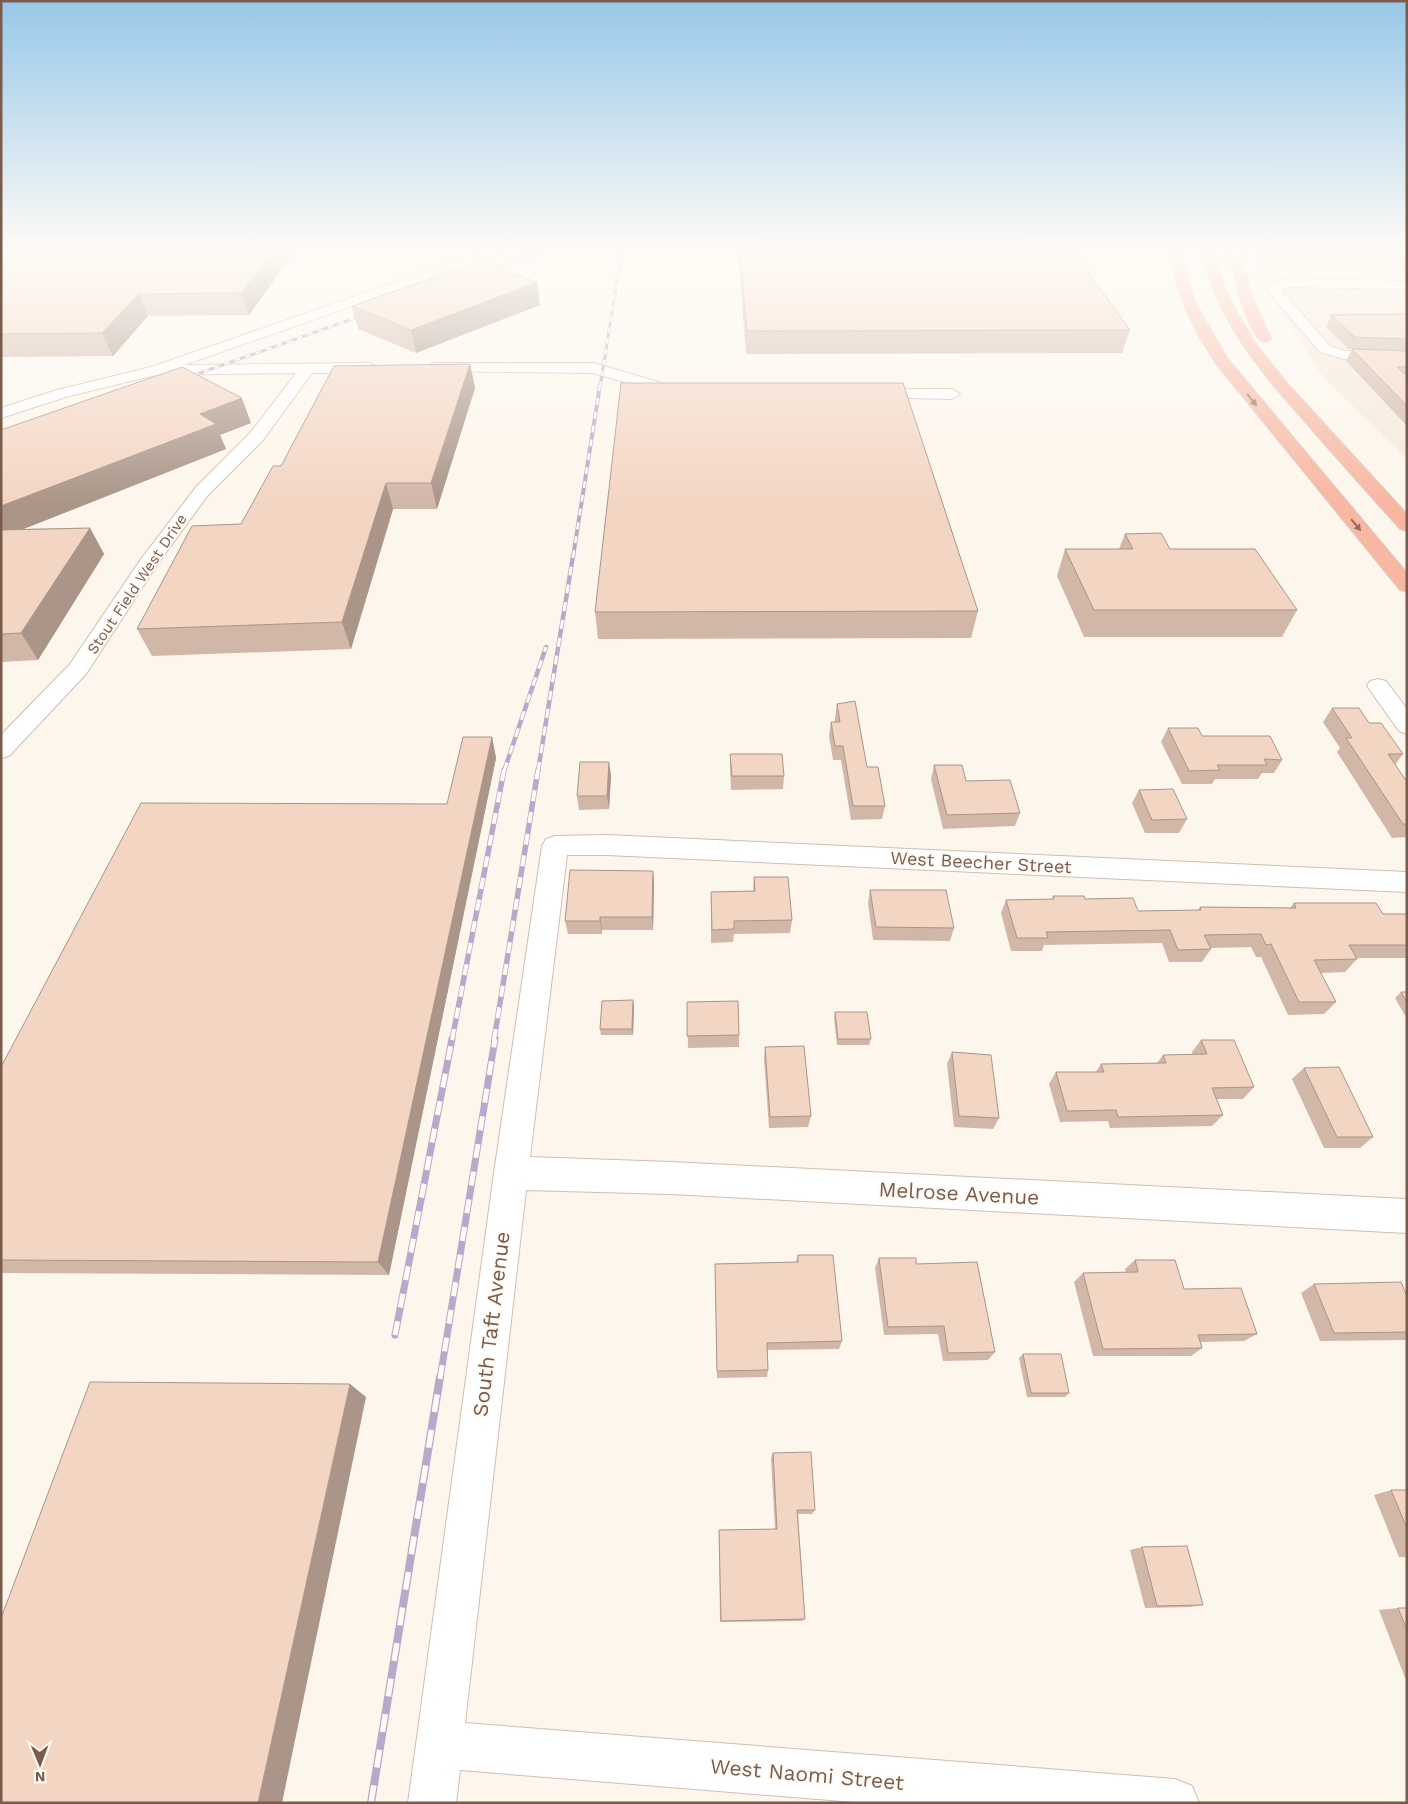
<svg xmlns="http://www.w3.org/2000/svg" width="1408" height="1804" font-family="'Work Sans',sans-serif">
<style>
.residential{fill:#f5e8da}
.lines{fill:none;stroke-linecap:round;stroke-linejoin:round}
.street-casing{stroke:#d1beb0;stroke-width:2}
.highway-casing{stroke:#dad1cd;stroke-width:2}
.street{fill:#fff;fill-rule:evenodd}
.highway{fill:#f7b7a3;fill-rule:evenodd}
.rail-far5-casing{stroke:#b9a8c9;stroke-width:3}
.rail-far4-casing{stroke:#b9a8c9;stroke-width:4}
.rail-far3-casing{stroke:#b9a8c9;stroke-width:4.5}
.rail-far2-casing{stroke:#b9a8c9;stroke-width:5.5}
.rail-far1-casing{stroke:#b9a8c9;stroke-width:7}
.rail-casing{stroke:#b9a8c9;stroke-width:8}
.rail-far5{stroke:#fffaf3;stroke-width:2;stroke-dasharray:5.5;stroke-linecap:butt}
.rail-far4{stroke:#fffaf3;stroke-width:2.5;stroke-dasharray:7;stroke-linecap:butt}
.rail-far3{stroke:#fffaf3;stroke-width:3;stroke-dasharray:9;stroke-linecap:butt}
.rail-far2{stroke:#fffaf3;stroke-width:4;stroke-dasharray:11;stroke-linecap:butt}
.rail-far1{stroke:#fffaf3;stroke-width:5;stroke-dasharray:14;stroke-linecap:butt}
.rail{stroke:#fffaf3;stroke-width:5.5;stroke-dasharray:18;stroke-linecap:butt}
.wall{fill:#d1b7a8}
.shaded-wall{fill:#aa9588}
.building{fill:#f3d5c3;stroke:#aa9588}
.oneway{fill:#936e5e}
.labels{text-anchor:middle;dominant-baseline:central;stroke-width:4;stroke-linejoin:round;paint-order:stroke}
.far-street-label{font-size:15px;fill:#7a5c4d;stroke:#fffaf3}
.street-label{font-size:18px;fill:#7a5c4d;stroke:#fffaf3}
.near-street-label{font-size:21px;fill:#7a5c4d;stroke:#fffaf3}
</style>
<rect width="100%" height="100%" fill="#fdf6ec"/>
<path class="residential" d="M1260 251H1407V459L1323 377 1259 276Z"/>
<g class="lines">
<defs>
<path id="street" d="M486 251H503L501 254 184 365 370 363 378 368 370 373H312L263 440 208 495 157 565 86 674 9 756 1 758V735L70 664 141 559 196 487 251 432 296 373 156 375 69 396 1 418V408L57 390 151 367Z
M1288 279 1407 281V289L1288 287 1281 290 1330 346 1345 351 1407 353V361L1344 359 1320 352 1267 290 1274 281Z
M433 363H594L685 390 687 393 679 398 593 373 428 371 425 368Z
M869 389H952L960 394 952 399 863 397 861 394 863 391Z
M1378 679 1386 681 1407 709V734L1399 731 1367 686 1370 681Z
M607 835 1407 872V892L607 855H567L530 1157 671 1162 1407 1199V1233L671 1194 526 1190 465 1723 1175 1779 1192 1786 1199 1803H867L460 1770 456 1803H408L494 1173 542 846 546 839 555 836Z"/>
<path id="highway" d="M1168 251H1180L1195 302 1228 359 1407 573V592L1400 590 1217 365C1193 330 1176 293 1168 251Z
M1202 251H1214L1220 276 1230 300 1255 343 1288 384 1407 514V531L1400 529C1369 494 1337 459 1307 424 1260 371 1217 322 1202 251Z
M1228 251H1240L1251 294 1271 338 1269 341 1264 342C1247 338 1232 268 1228 251Z"/>
</defs>
<use href="#street" class="street-casing"/>
<use href="#highway" class="highway-casing"/>
<use href="#street" class="street"/>
<use href="#highway" class="highway"/>
<defs>
<path id="rail-far5" d="M483 273 544 251
M183 379 369 313
M600 387 622 251"/>
<path id="rail-far4" d="M573 557 600 385"/>
<path id="rail-far3" d="M504 771 546 647
M538 771 573 556"/>
<path id="rail-far2" d="M452 1040 504 770
M494 1040 538 770"/>
<path id="rail-far1" d="M395 1335 452 1039
M440 1379 495 1039"/>
<path id="rail" d="M371 1803 440 1377"/>
</defs>
<use href="#rail-far5" class="rail-far5-casing"/>
<use href="#rail-far4" class="rail-far4-casing"/>
<use href="#rail-far3" class="rail-far3-casing"/>
<use href="#rail-far2" class="rail-far2-casing"/>
<use href="#rail-far1" class="rail-far1-casing"/>
<use href="#rail" class="rail-casing"/>
<use href="#rail-far5" class="rail-far5"/>
<use href="#rail-far4" class="rail-far4"/>
<use href="#rail-far3" class="rail-far3"/>
<use href="#rail-far2" class="rail-far2"/>
<use href="#rail-far1" class="rail-far1"/>
<use href="#rail" class="rail"/>
</g>
<path class="wall" d="M1 251H295L249 315 148 316 113 356 1 357Z
M738 251H1073L1130 330 1122 353 746 354Z
M1378 251H1407V275Z
M540 305 416 353 358 329 352 306Z
M1407 314V426L1346 361 1352 349H1346L1347 347 1326 327 1331 315Z
M470 364 475 388 437 509H393L351 649 152 656 137 629 241 524 281 466Z
M251 423 220 435 226 449 23 529 90 528 104 554 38 660 1 662V430Z
M1125 534 1170 549 1297 610 1282 637H1084L1057 576 1065 549H1119Z
M978 611 971 638 598 639 595 612Z
M837 704 885 806 882 819 851 820 841 760H833L829 736 831 722H835V718Z
M1332 708 1369 723 1403 754 1395 765 1407 782V837L1392 838 1337 752 1340 748 1323 722Z
M1168 728 1202 736 1282 760 1274 773H1262L1258 779H1215L1212 784H1182L1161 742Z
M492 737 496 758 389 1275 1 1273V1067L447 804Z
M730 754 784 776 783 789 731 790 730 768Z
M934 765 966 781 1020 813 1015 826 943 829 931 779Z
M611 775 609 809 579 810 577 796Z
M1139 790 1187 819 1179 833H1145L1132 803Z
M653 871 654 885 653 930H602V934H568L565 921Z
M754 877 792 920 790 933 734 934 733 942 711 943V892L753 891Z
M870 890 954 928 950 941 873 940 868 903Z
M1053 896 1085 899 1138 911 1198 910 1200 907 1290 908 1294 903 1383 914H1407V958H1356L1357 959 1345 972 1321 973 1336 1002 1324 1014 1288 1015 1261 957H1256L1251 947 1210 948 1211 949 1202 962H1169L1162 943 1044 945 1042 951H1011L1001 913 1006 900 1052 899Z
M1401 992H1407V1019L1395 998Z
M687 1002 739 1035V1047L688 1048Z
M634 1006 633 1035H601L600 1029Z
M835 1012 871 1039 869 1045H837L834 1018Z
M1201 1040 1254 1087 1243 1099H1216L1223 1115 1212 1126 1110 1128 1108 1121 1060 1122 1049 1084 1056 1072H1096L1101 1064 1157 1063 1163 1055H1193L1192 1052Z
M765 1047 811 1116 808 1127 769 1128 764 1059Z
M952 1052 999 1118 993 1129 954 1127 947 1064Z
M1304 1068 1373 1137 1360 1148H1324L1292 1079Z
M798 1255 842 1341 839 1349 767 1350 768 1370 767 1377 717 1378 715 1264 796 1262Z
M879 1258 916 1264 995 1352 988 1360 943 1361 938 1334 884 1335 875 1268Z
M1135 1260 1184 1289 1257 1334 1244 1341 1201 1342 1202 1348 1191 1356H1093L1074 1282 1083 1273 1126 1272 1125 1269Z
M1314 1284 1407 1296V1340L1320 1341 1301 1293Z
M1023 1354 1069 1393 1065 1397H1027L1019 1358Z
M773 1453 815 1510 812 1514H798L805 1619 802 1621 720 1622 719 1530 775 1529 771 1458Z
M1391 1490H1407V1557H1399L1374 1495Z
M1142 1547 1203 1605 1190 1607 1145 1608 1130 1550Z
M1398 1608H1407V1683L1379 1610Z"/>
<path class="shaded-wall" d="M273 251H295L249 315 241 293Z
M537 282 540 305 416 353 411 330Z
M139 294 148 316 113 356 102 333Z
M470 364 475 388 437 509 431 483Z
M242 398 251 423 220 435 226 449 6 536 1 529V506L200 414Z
M386 483 393 509 351 649 342 622Z
M90 528 104 554 38 660 21 633Z
M492 737 496 758 389 1275 378 1262Z
M609 762 611 775 609 809 607 796Z
M653 871 654 885 653 930 652 917Z
M600 917 602 930V934L600 921Z
M633 1000 634 1006 633 1035 632 1029Z
M350 1384 366 1397 282 1803H258Z"/>
<path class="building" d="M1 251H273L241 293 139 294 102 333 1 334Z
M740 251H1073L1130 330 747 331Z
M1396 251H1407V259Z
M478 262 537 282 411 330 352 306Z
M1407 314V339L1352 337 1354 336 1331 315Z
M1352 349 1407 351V367H1397L1407 376V406Z
M470 364 431 483H386L342 622 137 629 192 526 241 524 273 466H281L334 366Z
M182 367 242 398 200 414 216 424 1 506V430Z
M621 383H903L978 611 595 612Z
M90 528 21 633 1 634V530Z
M1161 533 1170 549H1255L1297 610H1094L1065 549H1133L1125 534Z
M855 701 867 767H878L885 806H853L843 746H835L831 722H840L837 704Z
M1332 708H1359L1369 723H1381L1403 754H1388L1407 782V824H1403L1346 738H1352Z
M1168 728H1198L1202 736H1270L1282 760 1264 759 1267 765H1217L1220 770 1189 771Z
M463 737H492L378 1262 1 1260V1067L141 803 447 804Z
M730 754H782L784 776H732Z
M580 762H609L607 796H577Z
M934 765H962L966 781 1010 780 1020 813 947 815Z
M1173 789 1187 819 1152 820 1139 790Z
M570 870 653 871 652 917H600V921H565Z
M754 877H788L792 920 734 921V929L712 930 711 892 755 891Z
M870 890H946L954 928 876 927Z
M1053 896H1084L1085 899 1133 898 1138 911 1201 910 1200 907 1296 908 1294 903H1376L1383 914H1407V945H1349L1357 959 1314 960 1336 1002H1299L1271 944 1266 945 1261 934 1204 935 1211 949 1178 950 1170 930 1046 932 1048 938H1017L1006 900 1054 899Z
M1401 992H1407V1002Z
M633 1000 632 1029H600L602 1001Z
M738 1001 739 1035 687 1036V1002Z
M835 1012H867L871 1039H838Z
M1201 1040H1234L1254 1087 1212 1088 1223 1115 1118 1117 1116 1110 1067 1111 1056 1072H1104L1101 1064 1166 1063 1163 1055 1207 1054Z
M804 1046 811 1116 770 1117 765 1047Z
M952 1052 991 1055 999 1118 959 1116Z
M1339 1067 1373 1137H1337L1304 1068Z
M798 1255H833L842 1341 767 1343 768 1370 717 1371 715 1264 798 1262Z
M879 1258H916V1264L977 1262 995 1352 948 1353 944 1326 888 1327Z
M1135 1260H1175L1184 1289 1241 1288 1257 1334 1198 1335 1202 1348 1103 1349 1083 1273 1138 1272Z
M1401 1282 1407 1296V1332L1334 1333 1314 1284Z
M1023 1354H1061L1069 1393H1031Z
M90 1382 350 1384 258 1803H1V1618Z
M811 1452 815 1510H797L805 1619 721 1621 719 1530 777 1529 773 1453Z
M1391 1490H1407V1528Z
M1187 1546 1203 1605 1157 1606 1142 1547Z
M1398 1608H1407V1630Z"/>
<defs><path id="oneway-solid" d="M-6-.8H1V-3.2L6.5 0L1 3.2V.8H-6Z" transform="scale(1.25)"/></defs>
<g class="oneway">
<use href="#oneway-solid" transform="translate(1252 400) rotate(51)"/>
<use href="#oneway-solid" transform="translate(1356 525) rotate(50)"/>
</g>
<linearGradient id="sky" x2="0" y2="1"><stop stop-color="#97c7e8"/><stop offset="0.5" stop-color="#fefbf6"/><stop offset="1" stop-color="#fefbf6" stop-opacity="0"/></linearGradient>
<rect width="1408" height="503" fill="url(#sky)"/>
<g class="labels">
<g class="far-street-label">
<text transform="translate(137 584) rotate(-56)">Stout Field West Drive</text>
</g>
<g class="street-label">
<text transform="translate(981 862) rotate(3)">West Beecher Street</text>
</g>
<g class="near-street-label">
<text transform="translate(959 1193) rotate(3)">Melrose Avenue</text>
<text transform="translate(491 1324) rotate(-83)">South Taft Avenue</text>
<text transform="translate(807 1774) rotate(5)">West Naomi Street</text>
</g>
</g>
<rect width="1408" height="1804" fill="none" stroke="#7a5c4d" stroke-width="5"/>
<g transform="translate(40 1764) rotate(179)" stroke="#fffaf3" stroke-width="4" paint-order="stroke">
<path d="M0-4L9 19L0 12L-9 19Z" fill="#7a5c4d"/>
<text y="-8" font-size="14" font-weight="bold" text-anchor="middle" fill="#7a5c4d">N</text>
</g>
</svg>
